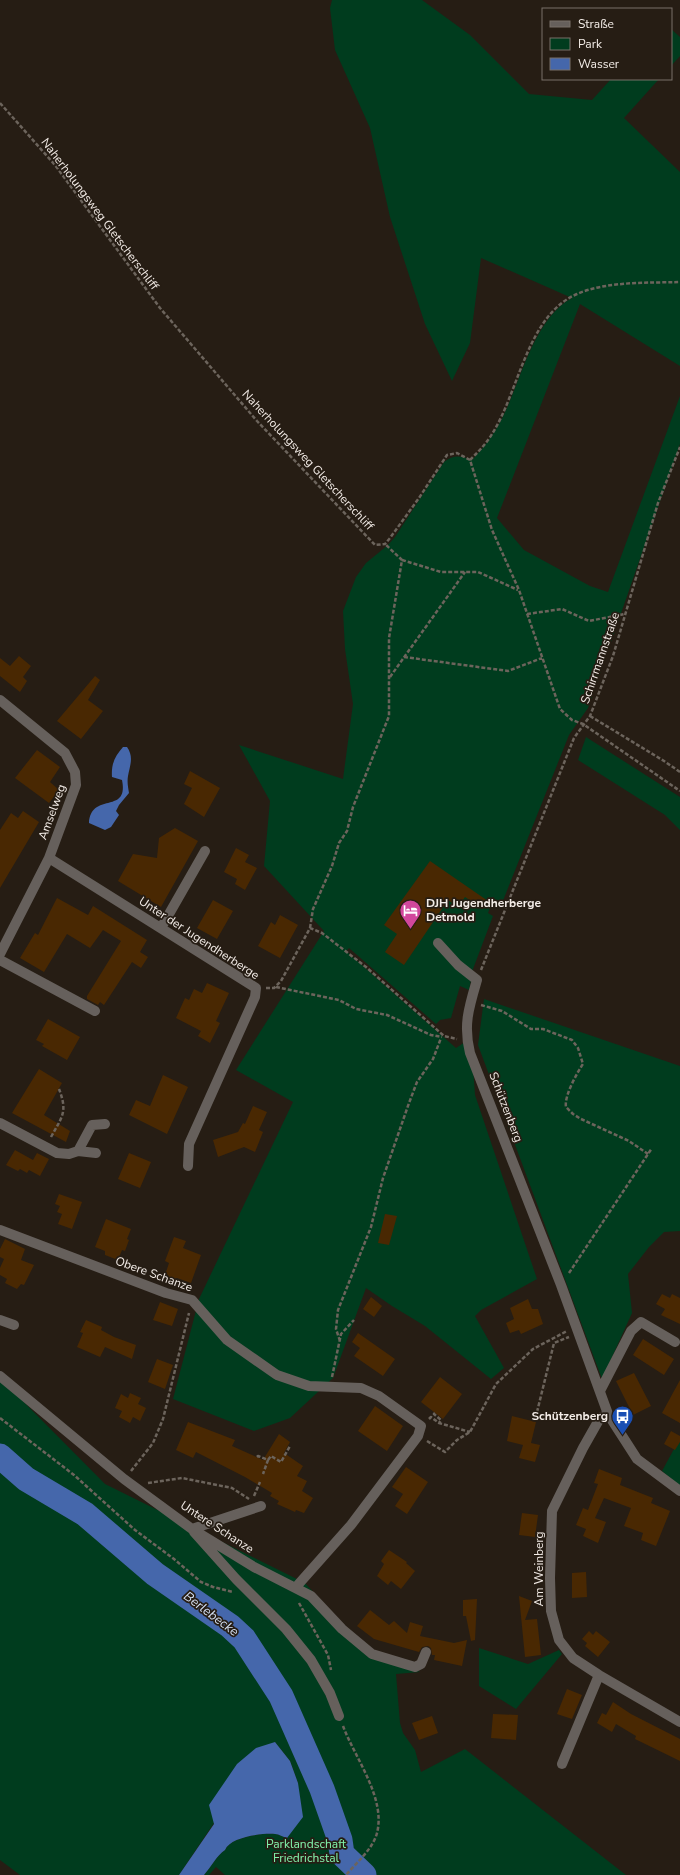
<svg xmlns="http://www.w3.org/2000/svg" width="680" height="1875" font-family="'Nunito Sans',sans-serif">
<style>
.green{fill:#003c1e}
.water{fill:#4567ab}
.lines{fill:none;stroke-linecap:round;stroke-linejoin:round}
.river{stroke:#4567ab;stroke-width:25}
.building{fill:#492802}
.path{stroke:#6c645c;stroke-width:2.5;stroke-dasharray:4 2;stroke-linecap:butt}
.minor{stroke:#66605c;stroke-width:10}
.labels{text-anchor:middle;dominant-baseline:central;stroke-width:3.5;stroke-linejoin:round;paint-order:stroke}
.street-label{font-size:12px;fill:#f3ece7;stroke:#261d14}
.poi-label{font-size:12px;font-weight:bold;fill:#f3ece7;stroke:#261d14;text-anchor:start}
.park-label{font-size:12px;fill:#82f4ac;stroke:#261d14}
.water-label{font-size:13px;font-style:italic;fill:#d3def1;stroke:#261d14}
</style>
<rect width="100%" height="100%" fill="#261d14"/>
<path class="green" d="M332 0H422L470 35 529 94 592 100 611 79H659L624 118 680 172V366L580 304 497 518 524 550 590 586 608 592 680 396V444L588 708 569 735 502 903 493 900 488 913 493 916 473 969 469 990 460 986 451 1018 440 1020 436 1024 349 948 346 951 456 1048 471 1038 475 1095 537 1279 481 1310 475 1316 504 1368 491 1379 425 1326 392 1306 366 1288 333 1378 290 1418 254 1431 173 1399 199 1299 293 1102 236 1070 324 931 264 866 270 801 239 745 343 779 353 704 345 649 343 611 356 577 366 563 388 545 395 537 444 462C454 454 461 456 472 460 487 444 497 430 506 410 522 375 536 317 572 298L481 258 470 343 452 381 425 324 390 217 370 128 335 50 330 8Z
M671 29 680 37V56L671 66Z
M586 737 680 797V830L665 815 578 760Z
M484 999 680 1066V1231L664 1232 649 1247 628 1274 632 1313 602 1379 478 1045Z
M0 1378 105 1484 305 1583 371 1656 420 1672 396 1674 400 1723 403 1733 415 1750 421 1772 465 1749 626 1875H225L216 1867 209 1875H204C211 1867 217 1855 225 1850 230 1837 262 1833 275 1834 279 1834 283 1837 287 1838L298 1783 290 1761 275 1742 214 1823 179 1875H20L0 1860Z
M680 1438V1486L662 1471Z
M479 1648 528 1664 559 1650 562 1654 516 1709 479 1686Z"/>
<path class="water" d="M123 747H127C134 757 130 765 128 776 127 782 128 787 129 793L119 805 116 811 119 815 111 827 105 830 89 823C91 791 129 815 122 780L112 777C111 764 115 756 123 747Z
M275 1742 290 1761 298 1783 303 1817 287 1838C283 1837 279 1834 275 1834 262 1833 230 1837 225 1850 217 1855 211 1867 204 1875H179L214 1824 209 1805 237 1764 256 1748Z"/>
<g class="lines">
<path class="river" d="M0 1456 26 1479 85 1514 155 1574 230 1626 244 1639 281 1696 322 1789 340 1840 342 1854 364 1875"/>
</g>
<path class="building" d="M19 656 31 666 23 677 27 681 20 692 0 676V658L10 666Z
M95 676 100 680 88 700 103 711 81 739 57 721Z
M37 750 60 767 50 782 59 790 49 803 15 778Z
M190 771 220 788 204 817 184 804 192 788 184 784Z
M23 811 39 822 0 888V830L11 813 18 818Z
M175 828 198 841 161 907 118 881 133 854 157 858 159 838Z
M236 848 249 855 245 862 257 868 245 890 235 884 237 879 224 872Z
M430 861 488 901 483 909 465 897 458 907 448 900 404 965 385 952 397 934 384 925Z
M57 898 88 915 93 906 147 940 140 952 148 957 141 968 132 962 104 1005 100 1002 98 1005 87 999V996L121 941 103 930 90 948 67 934 44 972 20 958 35 933 38 935Z
M213 900 233 911 217 939 197 928Z
M280 915 298 925 280 958 258 946 271 922 275 925Z
M207 983 229 993 216 1021 220 1023 210 1043 198 1036 201 1031 176 1018 185 998 189 1000 194 989 202 993Z
M48 1019 80 1037 67 1060 42 1046 44 1044 36 1040Z
M39 1069 62 1083 44 1115 70 1131 66 1142 12 1113Z
M163 1075 188 1087 167 1134 129 1115 136 1100 150 1106Z
M253 1106 267 1112 259 1130 263 1132 255 1152 244 1147 218 1157 213 1140 238 1132 243 1123 245 1124Z
M15 1150 33 1160 37 1153 49 1159 40 1176 29 1170 27 1173 20 1169 18 1171 6 1165Z
M129 1153 151 1162 140 1188 118 1179Z
M59 1194 82 1202 72 1229 58 1224 62 1214 57 1212 60 1206 55 1204Z
M385 1214 397 1216 389 1245 378 1243Z
M106 1219 131 1229 127 1239 129 1240 125 1251 122 1250 118 1260 105 1255V1251L95 1247Z
M174 1237 186 1241 183 1248 201 1255 191 1283 177 1278 171 1281 166 1272 169 1263 165 1261Z
M5 1239 25 1249 21 1260 34 1265 24 1285 21 1284 17 1289 5 1283 7 1279 0 1275V1268L4 1259 0 1257V1249Z
M662 1294 670 1298 672 1294 680 1298V1324L661 1315 665 1309 656 1304Z
M371 1297 382 1306 374 1317 363 1309Z
M528 1299 532 1309H538L543 1324 521 1334 519 1330 510 1333 506 1323 514 1319 510 1308Z
M160 1302 178 1309 172 1326 153 1320Z
M86 1320 102 1327 101 1330 114 1337 136 1345 132 1359 105 1347 100 1357 77 1347 83 1333 80 1332Z
M358 1333 395 1359 383 1376 354 1356 360 1348 352 1342Z
M643 1339 674 1359 664 1375 633 1355Z
M157 1359 173 1365 165 1389 148 1382Z
M634 1373 651 1406 633 1415 616 1381Z
M440 1377 462 1394 443 1419 421 1402Z
M680 1380V1423L662 1413Z
M130 1393 141 1398 138 1404 146 1408 140 1421 133 1417 130 1423 119 1417 122 1411 115 1408 121 1394 128 1398Z
M375 1406 403 1426 387 1451 358 1431Z
M512 1416 536 1422 531 1443 540 1445 535 1462 519 1458 523 1445 507 1441Z
M188 1422 235 1440 232 1446 263 1460 279 1434 290 1442 284 1453 303 1466 297 1476 307 1481 302 1491 313 1498 304 1513 296 1510 295 1512 277 1504 279 1501 270 1496 272 1493 245 1477 196 1452 193 1458 176 1450Z
M671 1431 680 1436V1442L675 1450 664 1444Z
M406 1467 428 1482 407 1514 395 1506 403 1494 392 1487Z
M599 1469 622 1478 620 1485 653 1498 651 1503 670 1511 656 1546 641 1540 643 1533 624 1526 631 1508 604 1498 595 1518 606 1522 598 1543 583 1536 586 1529 576 1525 583 1508 588 1510 598 1484 594 1483Z
M522 1513 538 1515 535 1537 519 1535Z
M389 1550 407 1562 406 1563 415 1571 401 1589 391 1581 388 1585 377 1576 384 1564 381 1561Z
M586 1572 587 1597 572 1598V1573Z
M519 1596 532 1601 525 1620 537 1619 541 1655 525 1657Z
M477 1599 475 1640 471 1641 466 1616H463V1600Z
M370 1610 389 1625 394 1621 407 1633 410 1622 423 1626 420 1636 454 1643 467 1640 462 1666 434 1660 435 1655H432L431 1648 428 1646 422 1647 419 1652 374 1639 357 1626Z
M589 1631 593 1635 596 1631 610 1642 598 1657 585 1646 587 1643 582 1639Z
M567 1689 582 1695 572 1719 557 1714Z
M613 1702 631 1714 680 1739V1761L635 1739 636 1736 616 1724 612 1732 597 1723 602 1713 606 1715Z
M493 1714 518 1715 516 1740 491 1738Z
M432 1716 438 1733 419 1740 412 1723Z"/>
<g class="lines">
<path class="path" d="M0 103 55 165 160 308 257 421 375 545 385 544 390 538 419 498 447 455 457 453 470 460 492 530 519 590 560 709 572 720 583 724 680 791
M470 460C478 452 486 444 492 434 519 392 527 315 577 294 607 281 648 283 680 282
M402 560 441 572H478L518 590
M527 614 562 609 589 621 625 614
M404 657 508 671 542 658
M390 677 465 572
M590 716 664 761 680 772
M310 928 313 909 332 866 339 843 347 831 353 807 389 716V638L402 560 385 544
M481 970 574 738 590 716 613 656 658 503 680 447
M276 987 339 1000 356 1009 387 1015 431 1035 442 1037
M266 988H274L281 981 310 928 322 933 366 967 444 1036 457 1039
M481 1005 502 1011 531 1029H543L572 1040 578 1048 583 1064C577 1073 564 1096 566 1107L573 1114 581 1119 629 1141 648 1154
M51 1137C62 1117 68 1112 59 1089
M569 1273 652 1148
M340 1341 336 1329 338 1310 371 1227 383 1178 409 1103 417 1082 433 1059 441 1038
M332 1377 341 1334 354 1320
M537 1412 554 1343 569 1337
M435 1413 434 1414 441 1420 439 1423
M0 1418 74 1475 135 1530 174 1559 201 1582 213 1587 233 1592
M429 1419 431 1417 439 1423 470 1432
M427 1441 445 1452 457 1440 470 1432 496 1384 533 1349 567 1331
M257 1457 258 1456 268 1460 263 1474
M268 1460 271 1456 281 1462 290 1446
M131 1471 153 1443 163 1419 189 1313
M148 1483 182 1478 232 1488 249 1499
M254 1496 260 1482
M299 1603 328 1655 331 1670
M343 1726C355 1758 386 1798 377 1833 373 1849 356 1863 346 1875"/>
<path class="minor" d="M0 700 65 753 75 772 76 785 49 858 0 954
M49 858 256 988 255 997 189 1144 188 1166
M161 928 205 851
M438 943 458 965 477 980C469 1007 463 1025 470 1053L561 1285 608 1414 637 1459 680 1491
M0 960 95 1011
M0 1123 57 1153 69 1154 78 1151 92 1125 105 1124
M78 1151 96 1153
M0 1230 166 1293 192 1300 227 1340 277 1375 309 1386 361 1388 379 1396 421 1426 418 1436 351 1525 296 1587
M0 1320 14 1325
M0 1376 124 1479 192 1529 254 1567 311 1596 342 1629 372 1654 415 1667 421 1664 426 1652
M600 1391 631 1331 641 1322 675 1342
M608 1414 600 1418 583 1448 552 1511 550 1578 551 1611 559 1640 573 1658 599 1675 680 1722
M192 1529 261 1506
M194 1532 236 1579 286 1629 311 1660 330 1693 339 1716
M562 1764 599 1675"/>
</g>
<defs>
<symbol id="hotel-pin" viewBox="-11 -11 22 30"><path d="M0 17L-7.5 6A9.5 9.5 0 1 1 7.5 6Z" fill="#d1479c" stroke="#261d14"/><path d="M-6-4.5h1.5V1H6V5H4.5V3h-9V5H-6ZM-4 0a1.8 1.8 0 1 1 3.6 0ZM.5 0V-2.5h3Q6-2.5 6 0Z" fill="#fff"/></symbol>
<symbol id="bus-pin" viewBox="-11 -11 22 30"><path d="M0 17L-7.5 6A9.5 9.5 0 1 1 7.5 6Z" fill="#1a4fb4" stroke="#261d14"/><path d="M-5-6H5V4H4V6H2V4H-2V6H-4V4H-5ZM-3.5-4V0h7V-4ZM-3.5 1.2v1.5H-2V1.2ZM2 1.2v1.5H3.5V1.2Z" fill="#fff"/></symbol>
</defs>
<g fill-rule="evenodd">
<use href="#hotel-pin" x="398" y="898" width="25" height="34"/>
<use href="#bus-pin" x="610" y="1404" width="25" height="34"/>
</g>
<g class="labels">
<g class="street-label">
<text transform="translate(100 214) rotate(53)">Naherholungsweg Gletscherschliff</text>
<text transform="translate(308 460) rotate(47)">Naherholungsweg Gletscherschliff</text>
<text transform="translate(600 658) rotate(-71)">Schirrmannstraße</text>
<text transform="translate(52 812) rotate(-70)">Amselweg</text>
<text transform="translate(199 938) rotate(33)">Unter der Jugendherberge</text>
<text transform="translate(506 1107) rotate(69)">Schützenberg</text>
<text transform="translate(154 1274) rotate(20)">Obere Schanze</text>
<text transform="translate(217 1527) rotate(33)">Untere Schanze</text>
<text transform="translate(539 1569) rotate(-90)">Am Weinberg</text>
</g>
<g class="poi-label">
<text x="426" y="903">DJH Jugendherberge<tspan x="426" dy="14">Detmold</tspan></text>
<text x="608" y="1416" text-anchor="end">Schützenberg</text>
</g>
<g class="park-label">
<text x="306" y="1844">Parklandschaft<tspan x="306" dy="14">Friedrichstal</tspan></text>
</g>
<g class="water-label">
<text transform="translate(211 1614) rotate(37)">Berlebecke</text>
</g>
</g>
<rect x="542" y="8" width="130" height="72" fill="#261d14" stroke="#787068"/>
<rect x="550" y="21" width="20" height="6" fill="#66605c" stroke="#787068"/>
<text x="578" y="28" font-size="12" fill="#f3ece7">Straße</text>
<rect x="550" y="38" width="20" height="12" fill="#003c1e" stroke="#787068"/>
<text x="578" y="48" font-size="12" fill="#f3ece7">Park</text>
<rect x="550" y="58" width="20" height="12" fill="#4567ab" stroke="#787068"/>
<text x="578" y="68" font-size="12" fill="#f3ece7">Wasser</text>
</svg>
